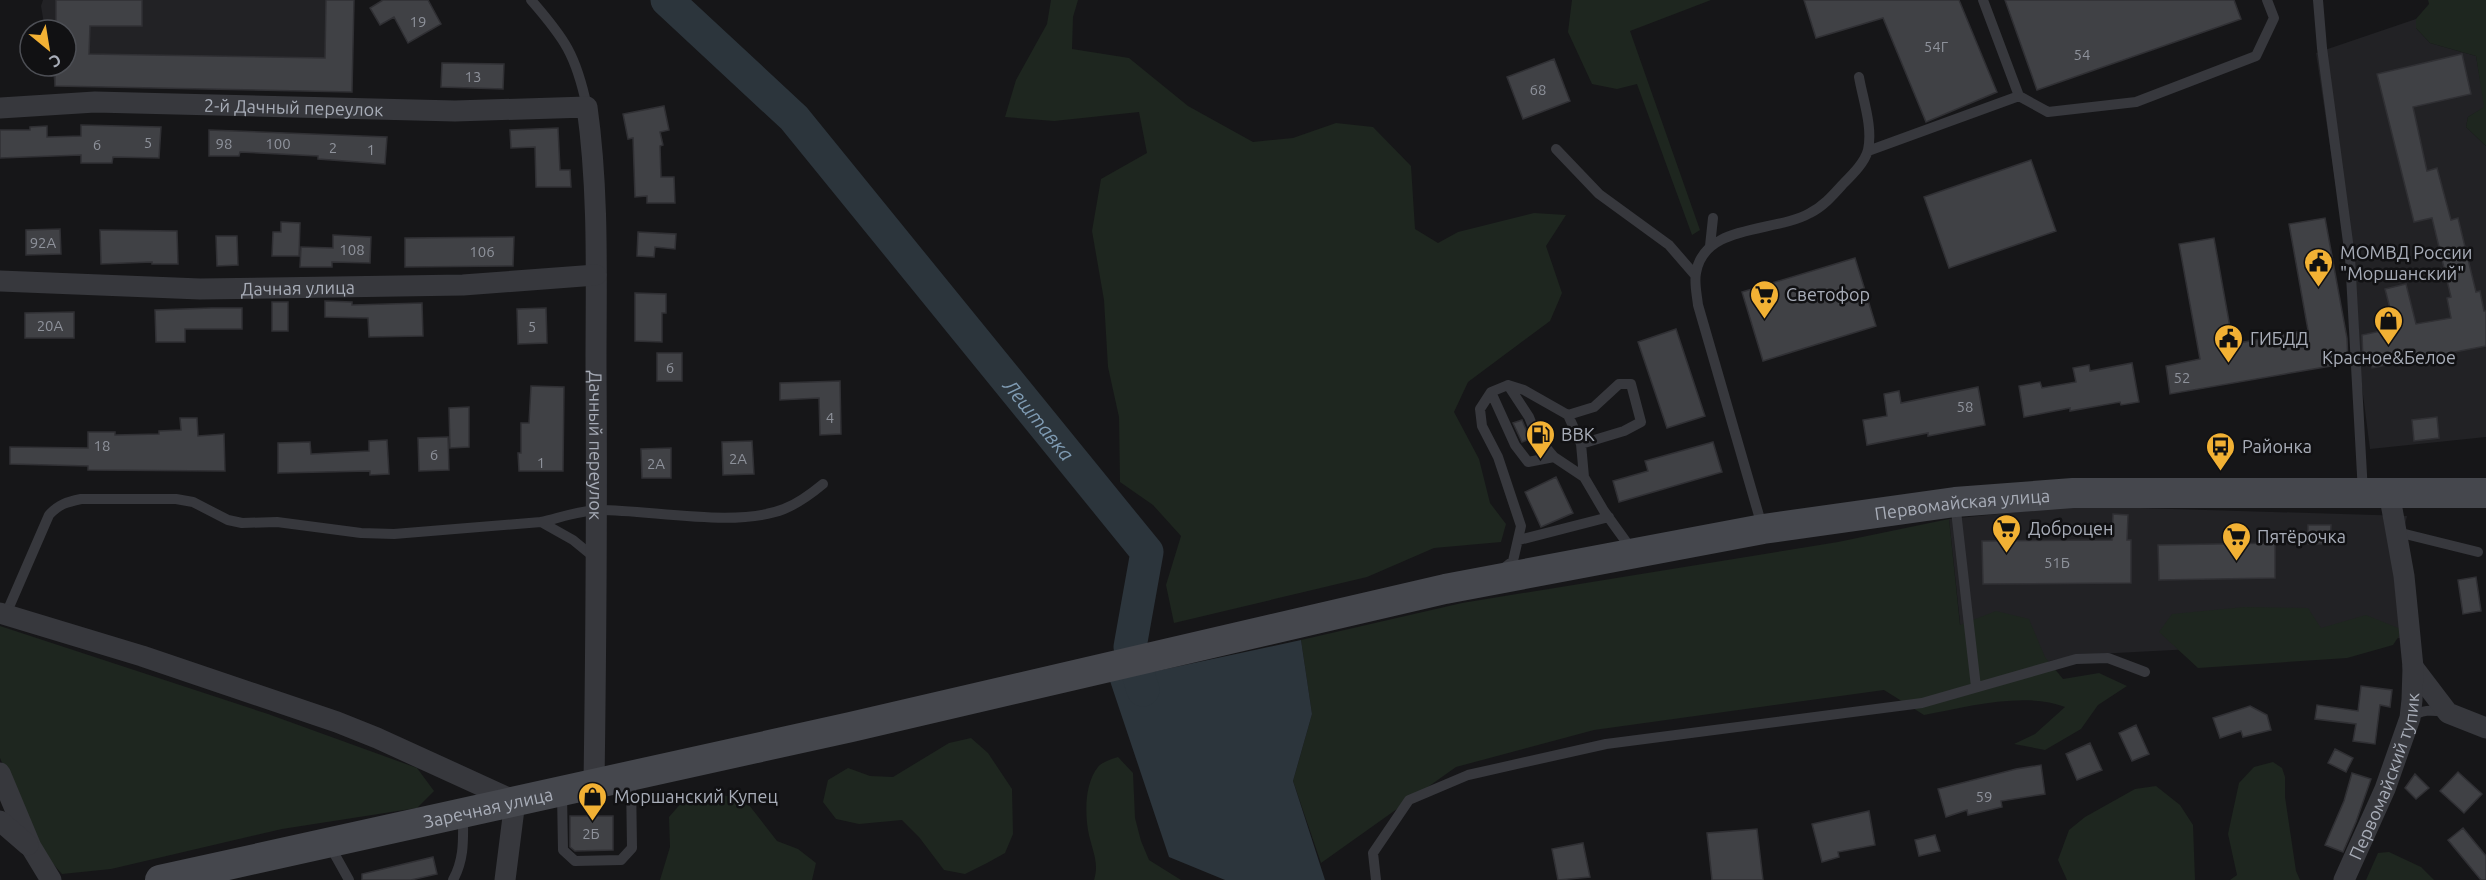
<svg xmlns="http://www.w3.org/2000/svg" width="2486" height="880" font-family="Ubuntu,sans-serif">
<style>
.built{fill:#222225}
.green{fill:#1e261f}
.water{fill:#2c353c}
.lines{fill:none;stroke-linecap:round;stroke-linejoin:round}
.river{stroke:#2c353c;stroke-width:33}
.building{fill:#404145;stroke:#303034;stroke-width:1.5}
.service{stroke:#37383d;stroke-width:10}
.minor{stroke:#37383d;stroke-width:21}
.secondary{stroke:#45474d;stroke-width:30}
.labels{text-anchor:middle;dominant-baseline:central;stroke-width:5;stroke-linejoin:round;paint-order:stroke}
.number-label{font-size:15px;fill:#8e929b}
.street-label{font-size:18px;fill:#a8adb8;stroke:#111113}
.poi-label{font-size:18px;fill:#a8adb8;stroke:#111113;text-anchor:start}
.water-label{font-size:20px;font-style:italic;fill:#7f9bb3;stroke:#111113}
</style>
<rect width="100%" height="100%" fill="#161618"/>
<path class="built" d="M43 0H354L352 92 55 86 51 66H66V30H45L41 6Z
M2416 19V28L2430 43 2476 56 2485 107 2468 117 2466 127 2486 146V437L2370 449 2338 200 2316 53Z
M2074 506 2407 516 2394 577 2401 638 2078 655 1966 679 1949 519Z"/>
<path class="green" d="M1051 0H1078L1073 17 1072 49 1129 58 1188 106 1253 142 1293 138 1336 123 1373 127 1411 166 1415 229 1438 243 1458 232 1534 213 1566 215 1546 246 1562 293 1550 321 1468 382 1454 412 1479 459 1490 503 1506 524 1501 542 1434 548 1367 577 1174 623 1166 585 1181 536 1153 505 1120 482 1119 417 1108 367 1104 300 1092 231 1101 179 1147 153 1139 112 1054 121 1005 117 1016 80 1047 24Z
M1572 0H1711L1630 31 1700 230 1692 235 1637 84 1617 89 1592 84 1568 32Z
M2428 0H2486V146L2466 127 2468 117 2484 107 2476 56 2430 43 2416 28V19L2429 4Z
M1949 519 1960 625 1996 611 2029 619 2045 657 2063 679 2099 673 2127 686 2098 705 2081 729 2045 750 2014 744 2035 734 2065 707C2025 691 1966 707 1924 715L1884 690 1594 730 1456 767 1321 863 1293 781 1312 714 1301 640 1462 603 1838 542Z
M2245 607 2308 608 2321 628 2366 615 2403 630 2393 645 2347 658 2198 668 2159 632 2172 614Z
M0 626 268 714 417 768 434 791 417 808 282 829 111 869 62 874 39 848 0 758Z
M971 738 988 753 1012 789 1013 834 1005 853 987 863 965 874 944 870 919 837 902 820 859 824 836 819 823 802 828 780 848 768 870 776 893 777 949 743Z
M1118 757 1133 773 1135 818 1141 841 1149 860 1181 880H1094C1100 862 1091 848 1088 830 1085 811 1085 783 1098 767 1102 762 1112 759 1118 757Z
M2273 762 2282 768 2285 777V797L2296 871 2300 880H2230L2237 875 2228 834 2239 783 2254 767Z
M2156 786 2180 805 2193 825 2195 880H2067L2058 860 2069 830 2085 817 2135 789Z
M704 794 728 796 749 805 777 841 798 849 816 863 812 880H660L670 847 669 817 683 801Z
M2389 852 2421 867 2434 880H2366L2378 853Z"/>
<path class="water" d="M1301 640 1312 714 1293 781 1325 880H1225L1169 857 1110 681Z"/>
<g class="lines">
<path class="river" id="s1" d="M667 0 794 118 1147 552 1130 647 1143 690"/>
</g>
<path class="building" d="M56 0H142V26H90L89 54 325 58 326 0H354L352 92 55 86V66H66V30H56Z
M383 0H428L441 24 408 43 394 17 380 25 370 8Z
M1804 0H1959L1997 92 1926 122 1883 18 1816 38Z
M2005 0H2234L2241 19 2037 90Z
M2462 54 2471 94 2413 107 2427 171 2437 168 2451 220 2458 218 2476 292 2480 291 2484 311H2486V346L2372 368 2370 360 2363 361 2362 335 2395 328 2385 289 2406 284 2416 324 2451 318 2447 298 2451 297 2432 218 2414 222 2377 74Z
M1554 59 1570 101 1523 119 1507 77Z
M442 63 504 64 503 89 441 87Z
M664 106 669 130 660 132 663 145 660 146 661 177H674L675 203H647V196L635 197 633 138 628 139 623 114Z
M81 125 161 127 159 158 113 157 112 163H81V155L0 158V130H30V127L47 126V137L81 136Z
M558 128 560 170H570L571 187H536L535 147 511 148 510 130Z
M209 130 387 137 385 164 318 159V156L240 152 239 156H209Z
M2031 160 2056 231 1949 268 1924 197Z
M2325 218 2347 338 2348 363 2170 394 2166 366 2200 359 2179 244 2214 238 2233 344 2308 330 2289 224Z
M281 222 300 223 299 256H272L273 232H281Z
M60 229 61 254 26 255V230Z
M100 230 177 231 178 264H152V262L101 264Z
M638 232 676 234 675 249 655 247 654 257 637 256Z
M333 235 371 237 370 263 332 262V267H300L301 247 333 248Z
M216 236H237L238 265 217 266Z
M514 237 513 266 405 267V238Z
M1855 258 1876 326 1763 361 1742 292Z
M635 293 666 294V313H662V342L635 341Z
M325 301 352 302V305L422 303 423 336 369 337 368 318 325 317Z
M272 302H288V331H272Z
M211 308H242V329H185V342H156L155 310Z
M546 308 547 343 518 344 517 309Z
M74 312V338H25V313Z
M1676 329 1705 416 1667 428 1638 342Z
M657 353H682V381H657Z
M2132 363 2139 402 2121 405 2120 402 2070 411V408L2024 417 2019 386 2040 382 2042 388 2076 382 2073 368 2089 365 2090 371Z
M840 381 841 434 820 435 819 398 780 400V383Z
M531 386 564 387 563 471H519L518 453H521V423H529Z
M1978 387 1985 425 1928 436V433L1867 445 1863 420 1887 416 1884 394 1899 391 1901 403Z
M469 407V447L450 448 449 408Z
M2437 417 2439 438 2414 441 2412 420Z
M180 418H197L198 436 224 434 225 471 88 470V466L10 464V447L88 448V432H115V435L159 434V431L181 430Z
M1522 420 1530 439 1522 442 1513 423Z
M448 437 449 470 419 471 418 438Z
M387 440 389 474 370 475V471L278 473V443L310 442 311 454 369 451V441Z
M752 441 754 474 723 475 722 442Z
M1713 442 1722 472 1619 502 1613 481 1648 471 1645 461Z
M671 448V478H642L641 449Z
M1556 477 1573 513 1541 527 1525 492Z
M2113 514 2128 515 2127 540H2131V583L1983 584 1982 541 2112 540Z
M2308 525H2331L2330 544H2308Z
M2275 543V578L2159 580 2158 545Z
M2476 577 2481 611 2463 614 2458 580Z
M2361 686 2392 690 2390 707 2380 705 2375 744 2353 741 2356 724 2315 719 2317 705 2358 711Z
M2250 706 2267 715 2271 730 2243 737 2241 731 2220 738 2213 718Z
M2136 725 2149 754 2132 761 2119 733Z
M2090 743 2102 770 2077 780 2066 754Z
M2335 749 2353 758 2346 772 2328 763Z
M2041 765 2045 794 2001 801 2002 807 1968 815 1967 810 1946 817 1938 789 2016 769Z
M2458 772 2482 794 2464 813 2440 791Z
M2352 773 2371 779 2356 822 2343 852 2325 845 2344 801Z
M2415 774 2429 788 2416 799 2405 788Z
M1869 811 1875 845 1838 852 1839 857 1822 862 1812 824Z
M570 816H613V850L575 851 570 847Z
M2463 828 2486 856V880H2481L2448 840Z
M1757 829 1763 880H1712L1707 833Z
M1935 835 1940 851 1919 856 1915 840Z
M1583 843 1590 877 1558 880 1552 849Z
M433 857 437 874 411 880H362V874Z"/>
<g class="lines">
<path class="service" d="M531 0C565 39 576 55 587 107
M1983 0 2019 96 2048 112 2136 102 2256 56 2274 18 2267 0
M2318 0 2322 48 2350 257 2363 493
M1556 149 1599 194 1669 245 1695 275
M1868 151 2019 96
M1710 246 1713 218
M1508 385 1529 417 1537 437 1554 457 1584 477
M1491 392 1515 445 1528 462 1554 457
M1568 415 1581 444
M1955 502 1976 687
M1762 526 1698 305C1697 295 1694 283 1696 273 1704 223 1775 233 1810 213 1824 206 1834 194 1844 183 1853 174 1865 162 1868 150 1873 127 1863 100 1859 77
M2397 532 2478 552
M1519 540 1609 517
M595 558 573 540 541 522C559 518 581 510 600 510 652 510 736 528 784 509 799 503 811 494 823 484
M1503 569 1513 561 1521 526 1498 457 1482 426 1480 409 1491 392 1508 385 1524 390 1568 415 1594 407 1619 384H1631L1641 422 1624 431 1581 444 1584 477 1604 511 1632 550
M6 614 49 515C59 504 67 502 81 499H176L193 502 228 520 242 523 277 522 361 533 394 534 541 522
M2410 718C2421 709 2432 710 2445 712
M562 794 563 850 575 861 621 860 632 848 631 779
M330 846 349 880
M453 880C465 858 463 838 463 814
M1376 880 1373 853 1409 800 1468 775 1606 744 1922 703 2076 659 2108 658 2145 672"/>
<g class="minor">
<path id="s2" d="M0 108 95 102 455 111 587 107C599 192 596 279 596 365 597 505 596 644 594 784"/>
<path id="s3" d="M0 281 200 289 463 285 596 275"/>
<path d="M0 613 142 656 337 722 377 738 515 801 505 880"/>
<path d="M2413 667 2448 713 2486 728"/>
<path d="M0 773 31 847 51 880"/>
<path d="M0 821 28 845"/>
<path id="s4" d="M2344 880 2385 789 2410 718 2412 700 2413 667 2404 576 2389 492"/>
</g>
<path class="secondary" id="s5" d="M160 880 851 727 1445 589 1763 529 1955 502 2073 493H2486"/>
</g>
<defs>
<symbol id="civic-pin" viewBox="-11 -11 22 30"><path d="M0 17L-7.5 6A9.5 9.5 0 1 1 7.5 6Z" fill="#f2b134" stroke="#111113"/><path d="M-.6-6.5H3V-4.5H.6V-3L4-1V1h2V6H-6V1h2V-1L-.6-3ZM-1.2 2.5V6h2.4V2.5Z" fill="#111"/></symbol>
<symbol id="supermarket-pin" viewBox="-11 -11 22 30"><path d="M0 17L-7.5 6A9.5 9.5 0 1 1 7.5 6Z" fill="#f2b134" stroke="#111113"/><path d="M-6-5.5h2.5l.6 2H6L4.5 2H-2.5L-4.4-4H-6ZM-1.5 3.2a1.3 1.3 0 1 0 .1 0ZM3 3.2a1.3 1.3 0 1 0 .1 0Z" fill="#111"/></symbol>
<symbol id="shop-pin" viewBox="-11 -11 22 30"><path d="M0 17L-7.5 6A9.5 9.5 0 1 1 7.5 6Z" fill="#f2b134" stroke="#111113"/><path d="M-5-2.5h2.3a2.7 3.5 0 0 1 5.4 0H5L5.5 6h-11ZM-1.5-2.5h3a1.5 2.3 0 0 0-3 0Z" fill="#111"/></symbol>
<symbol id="fuel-pin" viewBox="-11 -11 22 30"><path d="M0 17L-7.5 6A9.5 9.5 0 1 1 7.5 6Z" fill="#f2b134" stroke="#111113"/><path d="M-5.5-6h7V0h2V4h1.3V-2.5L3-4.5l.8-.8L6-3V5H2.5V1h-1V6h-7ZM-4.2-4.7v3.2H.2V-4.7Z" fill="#111"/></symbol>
<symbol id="bus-pin" viewBox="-11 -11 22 30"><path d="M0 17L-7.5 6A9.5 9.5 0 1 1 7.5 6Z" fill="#f2b134" stroke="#111113"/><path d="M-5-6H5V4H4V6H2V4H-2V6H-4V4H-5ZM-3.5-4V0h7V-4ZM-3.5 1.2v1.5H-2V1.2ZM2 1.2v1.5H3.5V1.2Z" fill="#111"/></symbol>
</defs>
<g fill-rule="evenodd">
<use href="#civic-pin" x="2302" y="246" width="33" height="45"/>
<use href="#supermarket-pin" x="1748" y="278" width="33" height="45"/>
<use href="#shop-pin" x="2372" y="304" width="33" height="45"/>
<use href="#civic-pin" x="2212" y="322" width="33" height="45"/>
<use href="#fuel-pin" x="1524" y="418" width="33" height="45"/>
<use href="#bus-pin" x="2204" y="430" width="33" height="45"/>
<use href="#supermarket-pin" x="1990" y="512" width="33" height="45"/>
<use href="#supermarket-pin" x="2220" y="520" width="33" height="45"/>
<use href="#shop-pin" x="576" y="780" width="33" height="45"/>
</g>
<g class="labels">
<g class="number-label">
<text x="418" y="21">19</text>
<text x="1936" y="46">54Г</text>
<text x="2082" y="54">54</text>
<text x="473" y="76">13</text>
<text x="1538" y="89">68</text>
<text x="148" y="142">5</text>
<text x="224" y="143">98</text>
<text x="278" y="143">100</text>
<text x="97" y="144">6</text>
<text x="333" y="147">2</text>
<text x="371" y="149">1</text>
<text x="43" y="242">92А</text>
<text x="352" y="249">108</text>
<text x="482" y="251">106</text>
<text x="50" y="325">20А</text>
<text x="532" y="326">5</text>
<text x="670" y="367">6</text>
<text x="2182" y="377">52</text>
<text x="1965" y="406">58</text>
<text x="830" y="417">4</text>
<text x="102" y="445">18</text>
<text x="434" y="454">6</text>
<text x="738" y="458">2А</text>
<text x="541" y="462">1</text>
<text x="656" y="463">2А</text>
<text x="2057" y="562">51Б</text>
<text x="1984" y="796">59</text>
<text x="591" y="833">2Б</text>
</g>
<g class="street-label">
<text stroke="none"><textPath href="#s2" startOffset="294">2-й Дачный переулок</textPath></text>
<text stroke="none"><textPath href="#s3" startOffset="298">Дачная улица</textPath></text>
<text stroke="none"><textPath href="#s2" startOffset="926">Дачный переулок</textPath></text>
<text stroke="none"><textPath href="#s5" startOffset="1842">Первомайская улица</textPath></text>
<text stroke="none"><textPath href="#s4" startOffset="112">Первомайский тупик</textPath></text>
<text stroke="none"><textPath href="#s5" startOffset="336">Заречная улица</textPath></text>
</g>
<g class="poi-label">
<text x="2340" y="252">МОМВД России<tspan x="2340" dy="21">"Моршанский"</tspan></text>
<text x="1786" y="294">Светофор</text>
<text x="2250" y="338">ГИБДД</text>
<text x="2389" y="357" text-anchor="middle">Красное&amp;Белое</text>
<text x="1561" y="434">ВВК</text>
<text x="2242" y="446">Районка</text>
<text x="2028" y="528">Доброцен</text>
<text x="2257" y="536">Пятёрочка</text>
<text x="614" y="796">Моршанский Купец</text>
</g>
<g class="water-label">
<text stroke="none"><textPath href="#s1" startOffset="562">Лештавка</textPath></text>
</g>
</g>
<g transform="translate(48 48) rotate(150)"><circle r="28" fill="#111113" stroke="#4d4f55" stroke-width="1.5"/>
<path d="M0-4.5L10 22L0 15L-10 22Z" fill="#f2b134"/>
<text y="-9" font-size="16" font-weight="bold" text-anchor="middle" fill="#a8adb8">С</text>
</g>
</svg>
